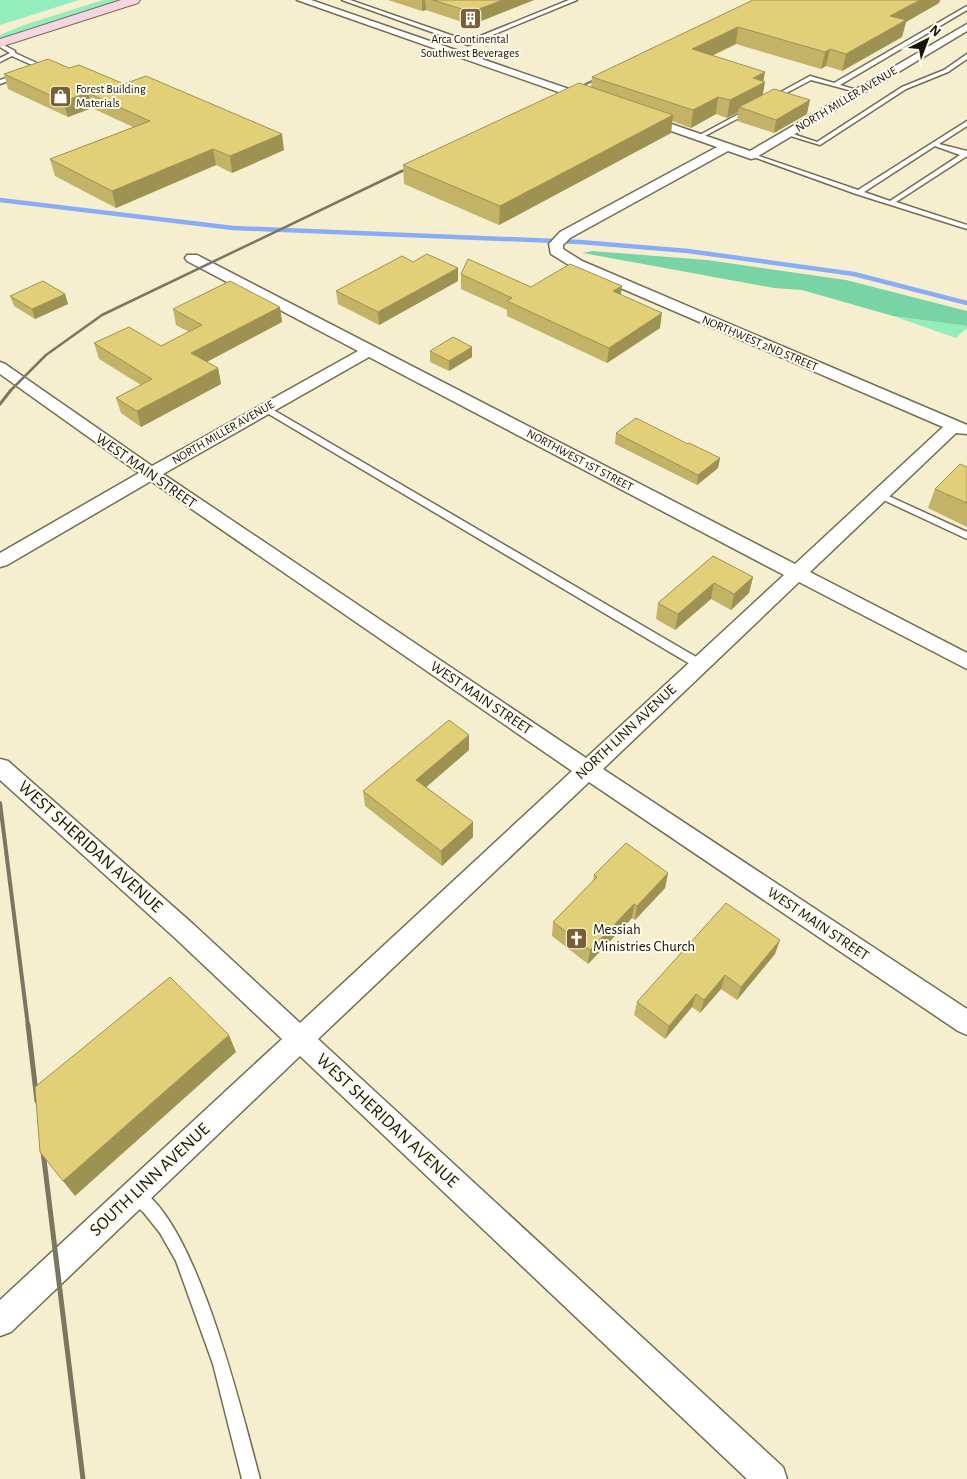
<svg xmlns="http://www.w3.org/2000/svg" width="967" height="1479" font-family="'Alegreya Sans',sans-serif">
<style>
.green{fill:#93edbd}
.forest{fill:#78d4a4}
.lines{fill:none;stroke-linecap:round;stroke-linejoin:round}
.stream{stroke:#88acf5;stroke-width:4.5}
.service-casing{stroke:#726d51;stroke-width:3}
.minor-casing{stroke:#726d51;stroke-width:3}
.secondary-casing{stroke:#726d51;stroke-width:2}
.service{fill:#fff;fill-rule:evenodd}
.minor{fill:#fff;fill-rule:evenodd}
.secondary{fill:#f7d6e1;fill-rule:evenodd}
.rail-far4{stroke:#7a7662;stroke-width:2}
.rail-far3{stroke:#7a7662;stroke-width:2.5}
.rail-far2{stroke:#7a7662;stroke-width:3}
.rail-far1{stroke:#7a7662;stroke-width:4}
.rail{stroke:#7a7662;stroke-width:5}
.wall{fill:#c2b366}
.shaded-wall{fill:#9e9253}
.building{fill:#e1d077;stroke:#9e9253}
.labels{text-anchor:middle;dominant-baseline:central;stroke-width:4;stroke-linejoin:round;paint-order:stroke}
.far-poi-label{font-size:12px;fill:#161409;stroke:#fefcef}
.far-street-label{font-size:12px;fill:#161409;stroke:#fefcef}
.street-label{font-size:15px;fill:#161409;stroke:#fefcef}
.poi-label{font-size:15px;fill:#161409;stroke:#fefcef;text-anchor:start}
.near-street-label{font-size:18px;fill:#161409;stroke:#fefcef}
</style>
<rect width="100%" height="100%" fill="#f5efd0"/>
<path class="green" d="M0 0H79L0 25Z
M103 0H125L0 40V35L21 26Z
M893 316 967 326V328L956 338Z"/>
<path class="forest" d="M592 251 707 260 846 280 967 311V326L893 316 802 290 774 288 583 253Z"/>
<g class="lines">
<path class="stream" d="M0 200 233 228 580 242 688 251 854 274 967 303"/>
<defs>
<path id="service" d="M342 0H350L468 41 569 0H577L468 45Z
M967 6V10L840 85 860 91V93L811 80 773 100 768 99 810 76 834 83Z
M0 43 15 51V53L41 65 35 72 0 84V80L31 70 34 66 12 56 0 62V58L10 53 0 47Z
M967 54V59L948 72 906 89 820 145 784 134 787 132 817 142 902 87 944 70Z
M750 108 753 110 752 111 701 138 696 137Z
M967 121V126L939 144 967 151V156L896 202 967 225V229L856 194 748 155 753 154 858 190ZM935 146 960 155 890 201 864 192Z
M265 405 703 661 704 664 703 667H695L262 410 261 408Z
M880 492 967 532V539L877 497V493Z
M135 1187C195 1212 243 1417 260 1479H242L213 1364 176 1261 160 1233 144 1213 130 1200 127 1195 130 1190Z"/>
<path id="minor" d="M297 0H311L595 98 597 100 591 103 587 102Z
M967 24V31L755 158 751 159 728 151 570 238 563 245V249L582 261 967 425V434L956 433 810 572 967 653V669L799 582 603 769 967 1009V1035L958 1031 589 782 318 1039 783 1467 787 1479H747L300 1056 11 1332 0 1336V1300L282 1039 175 938 0 780V759L8 761 193 924 300 1023 572 771 151 481 7 565 0 567V553L139 473 0 374V362L5 364 152 466 358 351 187 261 185 258 187 255H197L795 564 943 427 572 267 551 254 549 244 560 232 717 147 640 120 638 118 640 116H648L750 151ZM369 357 784 575 586 758 163 474Z"/>
<path id="secondary" d="M121 0H140L138 3 0 47V39Z"/>
</defs>
<use href="#service" class="service-casing"/>
<use href="#minor" class="minor-casing"/>
<use href="#secondary" class="secondary-casing"/>
<use href="#service" class="service"/>
<use href="#minor" class="minor"/>
<use href="#secondary" class="secondary"/>
<path class="rail-far4" d="M573 90 605 75
M400 172 415 165"/>
<path class="rail-far3" d="M10 391 46 355 102 315 402 171"/>
<path class="rail-far2" d="M0 404 11 390"/>
<path class="rail-far1" d="M0 803 28 1026"/>
<path class="rail" d="M28 1025 37 1101
M42 1143 83 1479"/>
</g>
<path class="wall" d="M388 0H534L471 25 426 10 422 11Z
M753 0H940L939 3 906 22 902 37 842 71 826 66 821 69 736 44 712 56 763 82V95L807 114 774 133 737 121 738 112 727 118 716 114 691 128 672 121 671 133 499 225 404 184 403 165 591 87 592 77Z
M69 68 124 84 284 150 232 173 216 165 116 208 55 176 50 159 133 127 92 108 68 117 8 89 4 74Z
M413 262 458 268V281L379 325 338 304 336 291Z
M461 274 531 287 621 295 660 328 607 363 507 316V310L461 289Z
M65 294 68 304 35 319 14 306 10 296Z
M280 307 282 322 207 362 218 368 221 384 141 427 121 413 116 398 141 385 99 359 94 343 161 346 189 332 176 325 173 309Z
M430 351 472 357 449 371 430 362Z
M616 433 720 458 718 468 697 485 615 444Z
M967 467V527L928 508 935 489Z
M713 556 753 577 749 593 731 610 711 599 675 630 656 619 658 603Z
M469 750 426 787 473 822V837L442 866 365 806 363 791Z
M668 873 665 888 635 920 632 918 588 964 552 936 553 922 593 881 594 875Z
M775 954 737 1000 721 989 700 1013 692 1007 665 1039 634 1015 637 1002Z"/>
<path class="shaded-wall" d="M422 0H425L426 10 422 11Z
M503 0H534L471 25V12Z
M920 0H940L939 3 906 22 902 37 842 71 846 54 890 16Z
M738 27 736 44 690 66 692 49Z
M830 49 826 66 821 69 825 52Z
M765 72 763 83 765 82 762 100 739 107 738 112 727 118 730 100 753 78Z
M88 93 92 108 68 117 63 101Z
M718 97 716 114 691 128 693 110Z
M810 100 807 114 774 133 776 120Z
M673 115 671 133 499 225 500 206Z
M282 134 284 150 232 173 230 156Z
M213 149 216 165 116 208 112 191Z
M458 268V281L379 325 378 312Z
M622 286 620 301 613 291Z
M65 294 68 304 35 319 32 309Z
M280 307 282 322 195 368 191 353Z
M662 313 660 328 607 363 609 348Z
M472 347V357L449 371V361Z
M218 368 221 384 141 427 137 411Z
M720 458 718 468 697 485 698 475Z
M753 577 749 593 731 610 734 594Z
M714 583 711 599 675 630 678 614Z
M469 735V750L417 795 416 780Z
M473 822V837L442 866 441 851Z
M668 873 665 888 635 920 637 906Z
M634 904 632 918 588 964 590 950Z
M780 940 775 954 737 1000 741 987Z
M725 975 721 989 700 1013 704 1000Z
M696 994 692 1007 665 1039 669 1026Z
M229 1035 236 1052 75 1196 63 1181Z"/>
<path class="building" d="M433 0H503L471 12Z
M753 0H920L890 16 906 20 846 54 830 49 825 52 738 27 692 49 765 72 753 78 765 82 730 100 718 97 693 110 592 77Z
M48 59 69 68 79 65 124 84 146 76 282 134 230 156 213 149 112 191 50 159 150 121 88 93 63 101 4 74Z
M579 83 673 115 500 206 403 165Z
M774 89 810 100 776 120 739 107Z
M427 254 458 268 378 312 336 291 402 256 413 262Z
M468 259 531 287 570 264 622 286 613 291 662 313 609 348 507 301 512 298 461 274Z
M43 281 65 294 32 309 10 296Z
M230 281 280 307 191 353 218 368 137 411 116 398 152 379 94 343 129 327 161 346 202 325 173 309Z
M453 337 472 347 449 361 430 351Z
M636 418 688 444 689 443 720 458 698 475 616 433Z
M960 464 967 467V503L935 489Z
M713 556 753 577 734 594 714 583 678 614 658 603Z
M449 720 469 735 416 780 473 822 441 851 363 791Z
M626 843 668 873 637 906 634 904 590 950 553 922 597 877 594 875Z
M726 903 780 940 741 987 725 975 704 1000 696 994 669 1026 637 1002Z
M170 977 229 1035 63 1181 40 1152 35 1087Z"/>
<defs>
<symbol id="building-square" viewBox="-11 -11 22 22"><rect x="-9" y="-9" width="18" height="18" rx="4" fill="#795f31" stroke="#fefcef"/><path d="M-4-6H4V6H1V3H-1V6H-4ZM-2.5-4.3h1.7v1.8h-1.7ZM.8-4.3h1.7v1.8H.8ZM-2.5-1h1.7V.8h-1.7ZM.8-1h1.7V.8H.8Z" fill="#fff"/></symbol>
<symbol id="shop-square" viewBox="-11 -11 22 22"><rect x="-9" y="-9" width="18" height="18" rx="4" fill="#795f31" stroke="#fefcef"/><path d="M-5-2.5h2.3a2.7 3.5 0 0 1 5.4 0H5L5.5 6h-11ZM-1.5-2.5h3a1.5 2.3 0 0 0-3 0Z" fill="#fff"/></symbol>
<symbol id="church-square" viewBox="-11 -11 22 22"><rect x="-9" y="-9" width="18" height="18" rx="4" fill="#795f31" stroke="#fefcef"/><path d="M-1.2-6h2.4v3.5h3.3v2.4h-3.3V6h-2.4V-.1h-3.3v-2.4h3.3Z" fill="#fff"/></symbol>
</defs>
<g fill-rule="evenodd">
<use href="#building-square" x="458" y="6" width="25" height="25"/>
<use href="#shop-square" x="48" y="84" width="25" height="25"/>
<use href="#church-square" x="564" y="926" width="25" height="25"/>
</g>
<g class="labels">
<g class="far-poi-label">
<text x="470" y="39">Arca Continental<tspan x="470" dy="14">Southwest Beverages</tspan></text>
<text x="76" y="89" text-anchor="start">Forest Building<tspan x="76" dy="14">Materials</tspan></text>
</g>
<g class="far-street-label">
<text transform="translate(846 99) rotate(-31)">NORTH MILLER AVENUE</text>
<text transform="translate(760 343) rotate(23)">NORTHWEST 2ND STREET</text>
<text transform="translate(223 432) rotate(-30)">NORTH MILLER AVENUE</text>
<text transform="translate(580 460) rotate(28)">NORTHWEST 1ST STREET</text>
</g>
<g class="street-label">
<text transform="translate(146 471) rotate(35)">WEST MAIN STREET</text>
<text transform="translate(481 698) rotate(34)">WEST MAIN STREET</text>
<text transform="translate(626 732) rotate(-43)">NORTH LINN AVENUE</text>
<text transform="translate(818 924) rotate(34)">WEST MAIN STREET</text>
</g>
<g class="poi-label">
<text x="593" y="929">Messiah<tspan x="593" dy="17">Ministries Church</tspan></text>
</g>
<g class="near-street-label">
<text transform="translate(90 847) rotate(42)">WEST SHERIDAN AVENUE</text>
<text transform="translate(387 1121) rotate(43)">WEST SHERIDAN AVENUE</text>
<text transform="translate(150 1180) rotate(-43)">SOUTH LINN AVENUE</text>
</g>
</g>
<g transform="translate(927 40) rotate(42)" stroke="#fefcef" stroke-width="4" paint-order="stroke">
<path d="M0-4L9 19L0 12L-9 19Z" fill="#161409"/>
<text y="-8" font-size="14" font-weight="bold" text-anchor="middle" fill="#161409">N</text>
</g>
</svg>
